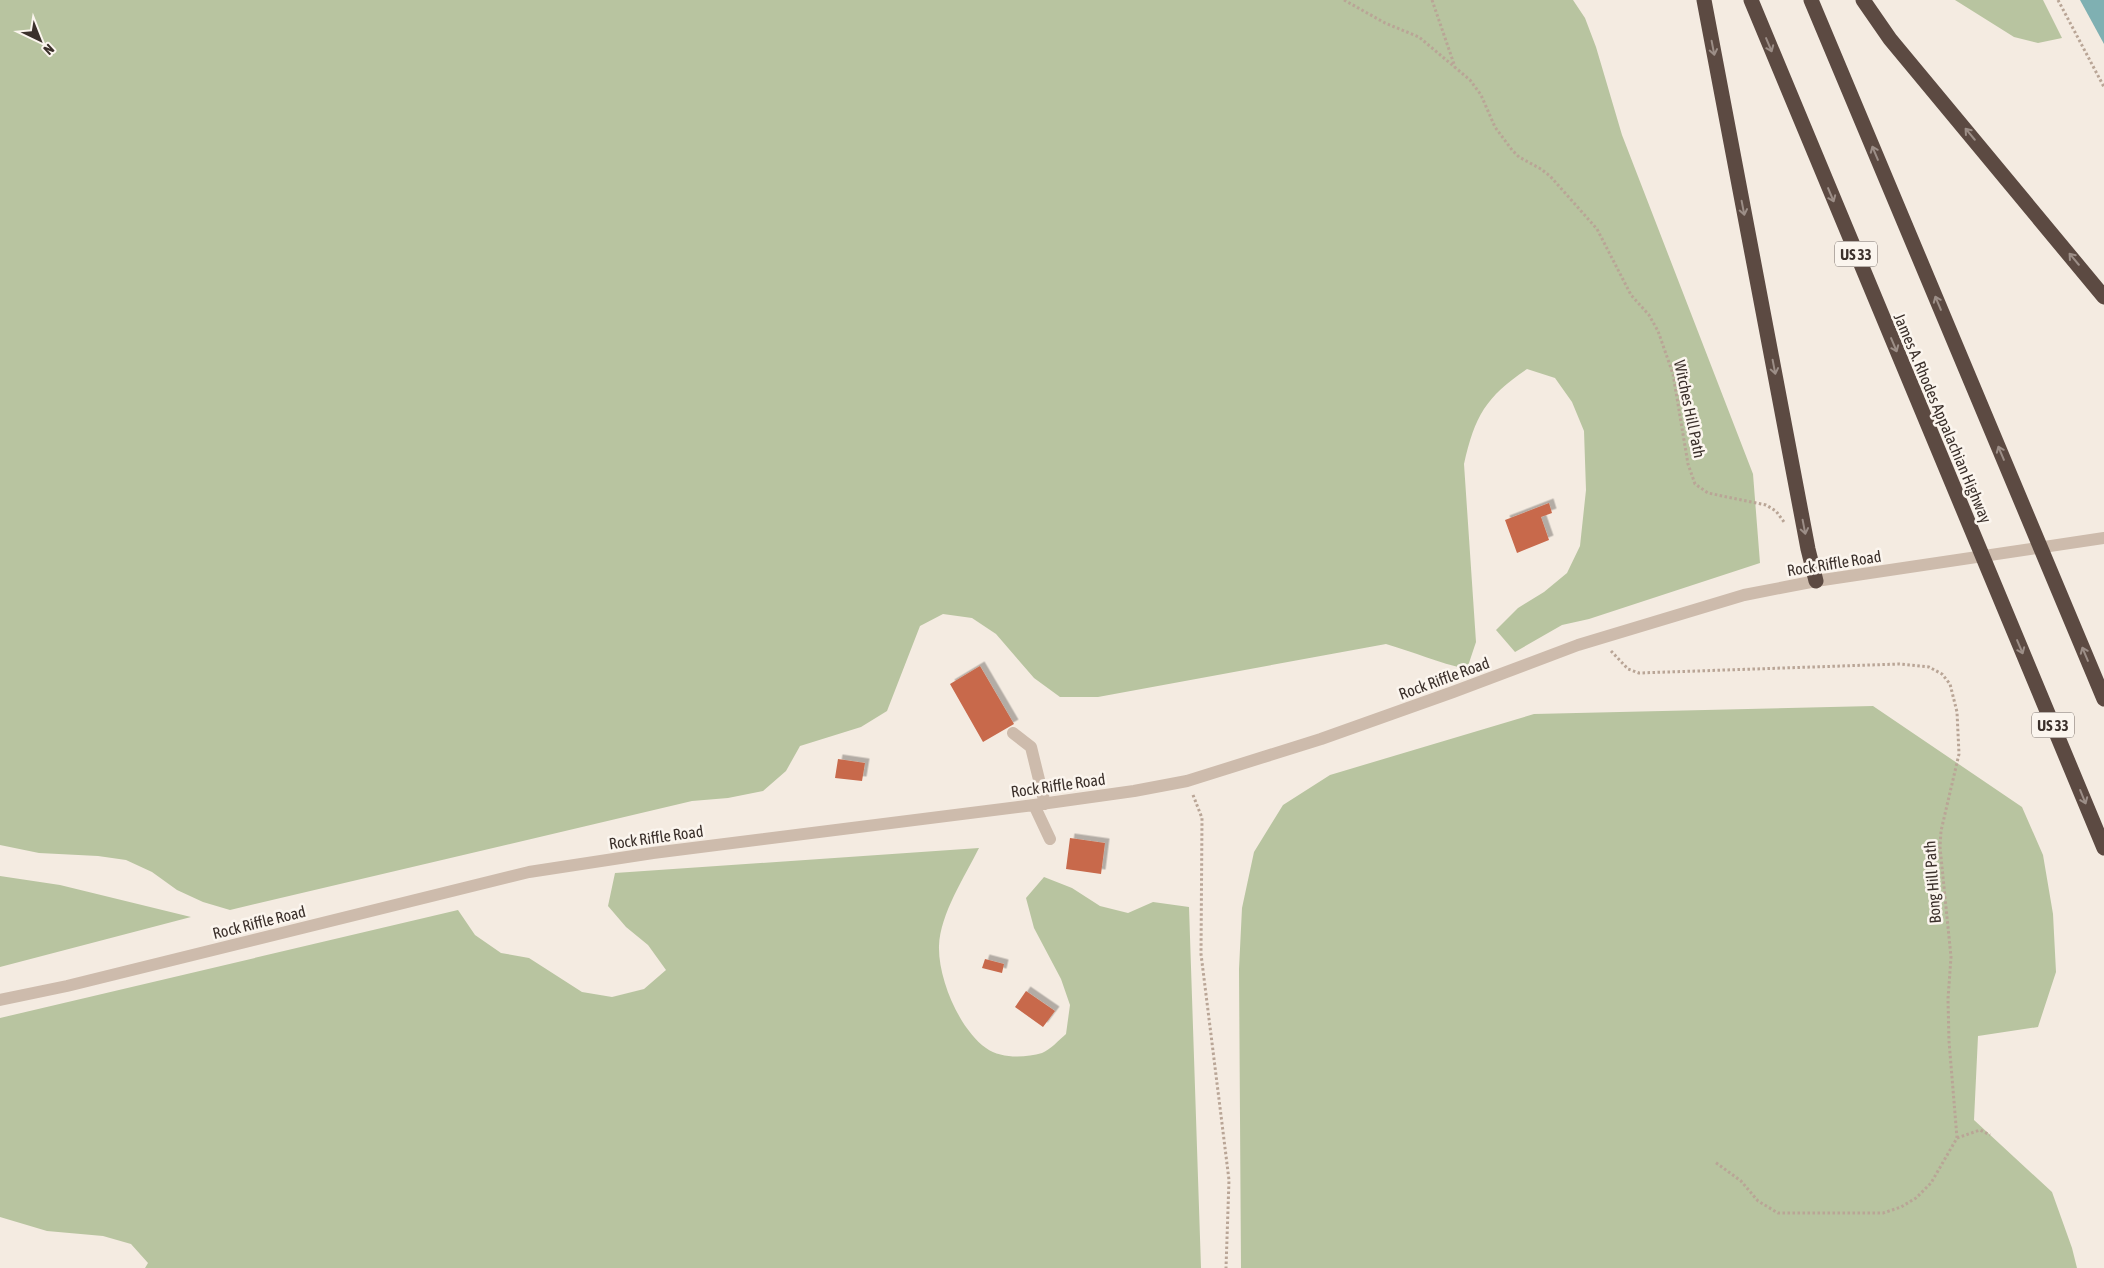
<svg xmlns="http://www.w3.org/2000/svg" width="2104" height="1268" font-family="'Asap Condensed',sans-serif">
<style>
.green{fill:#b8c4a0}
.water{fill:#7fb0b2}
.building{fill:#c8694b;filter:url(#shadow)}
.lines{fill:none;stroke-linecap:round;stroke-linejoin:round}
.path{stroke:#b9a596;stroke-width:3;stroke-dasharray:2.5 2.5;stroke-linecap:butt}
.minor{stroke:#cdbbac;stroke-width:12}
.highway{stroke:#5c4a42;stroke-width:15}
.oneway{stroke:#9c8e87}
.labels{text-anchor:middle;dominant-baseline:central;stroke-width:5;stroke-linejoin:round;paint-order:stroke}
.shield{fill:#fbf5ee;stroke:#756b66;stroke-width:1}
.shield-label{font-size:15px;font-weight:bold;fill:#3b302b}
.street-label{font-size:16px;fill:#3b302b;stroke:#fbf5ee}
</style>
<defs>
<filter id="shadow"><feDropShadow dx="4.5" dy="-4.5" stdDeviation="0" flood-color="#0004"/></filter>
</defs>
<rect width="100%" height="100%" fill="#f4ebe1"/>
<path class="green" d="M0 0H1573L1585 18 1596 47 1622 135 1753 474 1760 563 1589 619 1562 625 1515 652 1496 630 1518 608 1544 592 1567 573 1580 546 1586 490 1584 431 1572 402 1555 378 1527 369C1486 397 1475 415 1464 464L1476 642 1467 669C1438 663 1414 652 1386 644L1098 697H1060L1034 678 996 634 972 618 943 614 920 626 887 711 861 727 800 746 786 771 763 791 728 798 692 801 230 910 203 902 177 890 152 872 126 860 98 856 39 853 0 845Z
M1955 0H2043L2062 38 2038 43 2014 37Z
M1873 706 2022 807 2043 855 2053 914 2056 972 2038 1027 1978 1036 1974 1120 2052 1192 2072 1248 2077 1268H1241L1239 969 1242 908 1254 852 1283 805 1330 775 1534 714Z
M979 848C965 876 940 914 939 946 938 978 959 1029 986 1048 1001 1059 1025 1058 1042 1053 1050 1050 1059 1040 1066 1034L1070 1005 1061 979 1034 928 1026 898 1044 877 1072 888 1100 906 1128 913 1153 902 1189 907 1201 1268H145L148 1263 131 1244 103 1236 47 1231 0 1217V1018L458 910 475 935 501 953 529 958 582 992 612 997 644 989 666 970 648 945 626 927 608 906 615 873Z
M0 876 60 885 191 917 0 967Z"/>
<path class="water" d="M2080 0H2104V44Z"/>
<path class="building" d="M1549 503 1552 513 1541 517 1549 540 1517 553 1505 520Z
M980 666 1014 724 983 742 950 684Z
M838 759 865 763 862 781 835 778Z
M1070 838 1105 843 1101 874 1066 869Z
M985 959 1004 964 1002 973 982 968Z
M1026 991 1055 1011 1043 1027 1015 1007Z"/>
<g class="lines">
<path class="path" d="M1344 0 1385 23 1419 37 1470 80 1481 95 1495 127 1512 150 1519 157 1541 169 1550 176 1597 229 1631 295 1649 315 1658 331 1673 374 1688 464 1695 484 1708 493 1766 505 1776 511 1784 522
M1432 0 1455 67
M2058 0 2104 87
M1611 651 1628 669 1639 673 1899 664 1929 667 1942 674 1950 684 1957 712 1959 754 1941 831 1940 847 1951 957 1948 999 1949 1041 1957 1138 1931 1183 1916 1198 1901 1207 1883 1213H1778L1758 1201 1741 1181 1715 1162
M1193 795 1202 818 1201 954 1229 1180 1226 1268
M1957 1138 1980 1130 1990 1135"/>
<path class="minor" d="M1013 733 1031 747 1045 804
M1034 805 1050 839
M0 1000 67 986 529 872 653 853 1034 805 1134 791 1187 781 1321 739 1453 692 1578 645 1744 595 1816 581 2104 538"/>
<path class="highway" d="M1704 0 1808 549 1816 581
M1751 0 2104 848
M1811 0 2104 699
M1863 0 1890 39 2104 297"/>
</g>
<defs><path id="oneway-shaft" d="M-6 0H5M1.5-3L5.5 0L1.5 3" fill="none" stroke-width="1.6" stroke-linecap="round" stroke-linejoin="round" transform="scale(1.25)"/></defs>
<g class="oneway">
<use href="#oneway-shaft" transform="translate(1769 45) rotate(67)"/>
<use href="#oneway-shaft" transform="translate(1713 48) rotate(79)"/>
<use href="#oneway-shaft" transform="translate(1970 134) rotate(-130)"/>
<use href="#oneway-shaft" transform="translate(1875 153) rotate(-113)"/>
<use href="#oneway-shaft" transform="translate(1831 195) rotate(67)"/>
<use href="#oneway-shaft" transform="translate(1743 208) rotate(79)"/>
<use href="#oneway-shaft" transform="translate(2074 259) rotate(-130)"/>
<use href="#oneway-shaft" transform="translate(1938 303) rotate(-113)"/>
<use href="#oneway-shaft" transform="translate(1894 345) rotate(67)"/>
<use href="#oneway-shaft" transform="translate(1774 367) rotate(79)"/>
<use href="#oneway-shaft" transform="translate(2001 453) rotate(-113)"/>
<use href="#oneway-shaft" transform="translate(1804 527) rotate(79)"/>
<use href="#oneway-shaft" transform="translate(2020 647) rotate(67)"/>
<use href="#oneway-shaft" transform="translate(2085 654) rotate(-113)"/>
<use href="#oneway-shaft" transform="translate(2083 797) rotate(68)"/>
</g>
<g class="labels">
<g class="shield">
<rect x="1835" y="241.5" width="42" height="25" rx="4"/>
<rect x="2032" y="712.5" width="42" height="25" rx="4"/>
</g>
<g class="shield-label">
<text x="1856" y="254">US 33</text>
<text x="2053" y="725">US 33</text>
</g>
<g class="street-label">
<text transform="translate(1690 409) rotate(78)">Witches Hill Path</text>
<text transform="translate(1943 418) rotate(67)">James A. Rhodes Appalachian Highway</text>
<text transform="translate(1834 563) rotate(-9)">Rock Riffle Road</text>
<text transform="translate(1444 678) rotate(-20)">Rock Riffle Road</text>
<text transform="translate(1058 785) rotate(-8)">Rock Riffle Road</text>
<text transform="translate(656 837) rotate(-8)">Rock Riffle Road</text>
<text transform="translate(1932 882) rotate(-94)">Bong Hill Path</text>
<text transform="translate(259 922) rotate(-14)">Rock Riffle Road</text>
</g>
</g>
<g transform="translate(40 40) rotate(137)" stroke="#fbf5ee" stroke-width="4" paint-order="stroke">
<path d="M0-4L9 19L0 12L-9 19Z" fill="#3b302b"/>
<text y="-8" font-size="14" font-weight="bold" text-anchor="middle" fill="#3b302b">N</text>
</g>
</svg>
